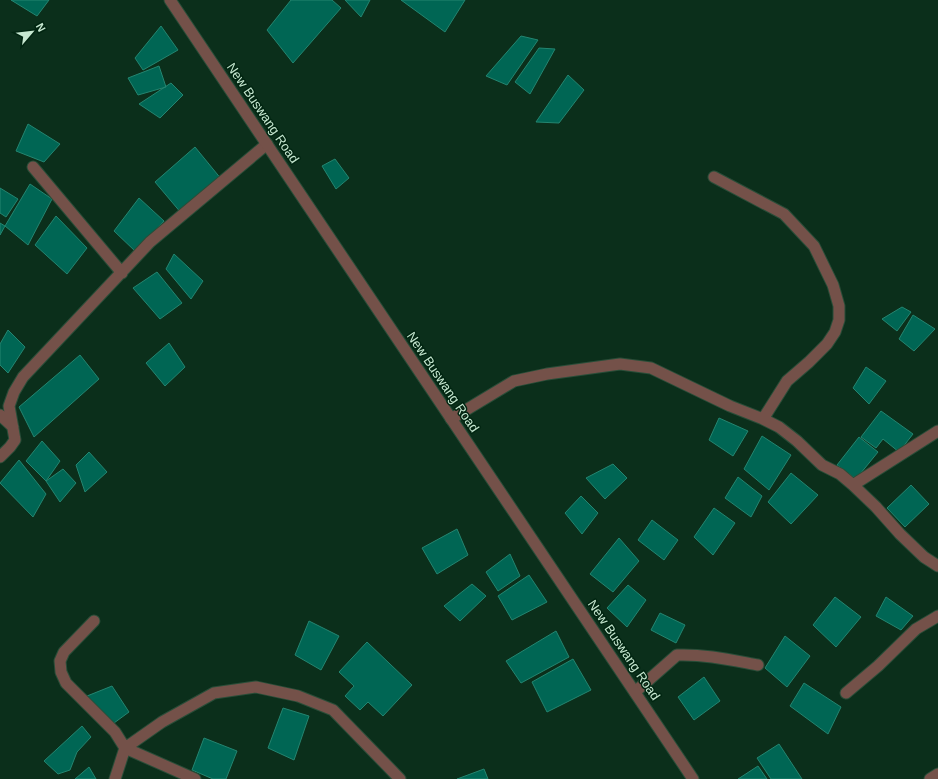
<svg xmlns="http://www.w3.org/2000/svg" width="938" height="779" font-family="Arial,sans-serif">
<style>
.building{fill:#006654;stroke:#248570}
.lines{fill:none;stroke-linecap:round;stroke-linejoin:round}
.minor-casing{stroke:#294d38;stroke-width:13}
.tertiary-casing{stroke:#294d38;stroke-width:13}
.minor{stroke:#745149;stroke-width:11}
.tertiary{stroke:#745149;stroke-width:11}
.labels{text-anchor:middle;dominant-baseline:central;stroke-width:3;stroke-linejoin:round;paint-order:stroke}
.street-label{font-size:13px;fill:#c7e8d1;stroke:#012511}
</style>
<rect width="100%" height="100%" fill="#0b2f1b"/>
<path class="building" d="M11 0H49L37 16Z
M291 0H332L341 8 293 63 267 30Z
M345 0H370L361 17Z
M401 0H465L445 32Z
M161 26 178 50 143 70 135 58Z
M521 36 538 40 507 85 486 76Z
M539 48 555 49 530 94 515 82Z
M159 66 166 87 138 95 128 78Z
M568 75 584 90 559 123 536 122Z
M171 83 183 95 160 118 139 104Z
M28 124 60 144 44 162 16 151Z
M195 147 222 180 182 214 155 182Z
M335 159 349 178 336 189 322 166Z
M30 184 52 199 28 245 5 226Z
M0 188 18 199 6 217 0 213Z
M139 198 164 221 136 252 114 231Z
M56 216 87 248 67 274 35 245Z
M0 223 5 226 0 235Z
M174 254 203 281 191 299 166 269Z
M157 272 182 303 160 319 133 288Z
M902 307 911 312 897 331 882 319Z
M913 315 935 329 914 351 899 339Z
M8 330 25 347 8 373 0 365V344Z
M169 343 185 367 165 386 146 363Z
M80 355 99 379 34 437 19 407Z
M866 367 886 381 869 404 853 388Z
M881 411 913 434 899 452 883 439 876 448 861 437Z
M719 418 748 431 733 456 709 440Z
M762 436 791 455 769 490 744 469Z
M859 437 878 452 856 479 837 465Z
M42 441 60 461 46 481 26 461Z
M89 452 107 472 85 492 76 465Z
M19 460 46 494 33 517 0 483Z
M613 464 627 478 605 499 586 478Z
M63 469 76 483 60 502 46 481Z
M791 473 818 495 791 524 768 502Z
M738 477 762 496 751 517 725 498Z
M911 485 929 504 905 527 887 508Z
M581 496 598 513 582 534 565 513Z
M714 508 735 523 713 555 694 537Z
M652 520 678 540 664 560 638 540Z
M457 529 468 555 437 574 422 548Z
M619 538 639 561 613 592 590 574Z
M510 554 520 576 498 591 486 572Z
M529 575 547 602 512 620 498 596Z
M472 584 486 596 460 621 444 606Z
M628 585 646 600 627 627 607 608Z
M835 597 861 617 836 647 813 625Z
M886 597 913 616 901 630 876 616Z
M660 613 685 625 676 643 651 630Z
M309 621 339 636 321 670 295 655Z
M556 631 569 657 521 683 506 661Z
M785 636 810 656 787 687 765 668Z
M367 642 412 685 383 716 368 702 360 710 345 696 354 686 339 672Z
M573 659 591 690 547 712 532 682Z
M704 677 720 701 694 720 678 697Z
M804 683 841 707 828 734 790 706Z
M112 686 129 712 114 723 87 696Z
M283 708 309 716 294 760 268 748Z
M82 726 91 737 77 752 70 770 58 774 44 761Z
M204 738 237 751 226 779H213L192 770Z
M779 744 802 779H771L757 758Z
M758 766 767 779H738Z
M89 767 96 779H75Z
M484 769 488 779H457Z"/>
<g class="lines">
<defs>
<path id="minor" d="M33 167 122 273
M714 177 784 214 814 246 833 285 839 306V320L835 332 827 344 809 362 787 381 763 419
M0 415 13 427
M451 419 514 381 547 374 620 364 651 368 730 406 763 419 779 427 797 441 822 465 840 474 853 485 876 507 900 534 924 557 938 566
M0 457 10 447 15 440 9 406 14 392 23 377 150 242 267 144
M853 485 938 431
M94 621 64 652 60 661 61 672 66 683 115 732 125 748 195 779
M635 692 677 655C705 654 731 660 758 665
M846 693 878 666 916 629 938 616
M115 779 125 748 162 722 214 693 256 687 298 696 333 710 400 779
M930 779 938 774"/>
<path id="tertiary" d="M170 0 693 779"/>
</defs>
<use href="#minor" class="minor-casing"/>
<use href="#tertiary" class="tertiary-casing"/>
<use href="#minor" class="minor"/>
<use href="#tertiary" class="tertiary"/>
</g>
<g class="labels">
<g class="street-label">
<text transform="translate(263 113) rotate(56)">New Buswang Road</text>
<text transform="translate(443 382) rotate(56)">New Buswang Road</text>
<text transform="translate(624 650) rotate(56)">New Buswang Road</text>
</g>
</g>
<g transform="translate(32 32) rotate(62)" stroke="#012511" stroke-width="3" paint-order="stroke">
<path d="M0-3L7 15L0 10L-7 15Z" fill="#c7e8d1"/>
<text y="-6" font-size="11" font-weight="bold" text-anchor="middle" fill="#c7e8d1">N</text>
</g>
</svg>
